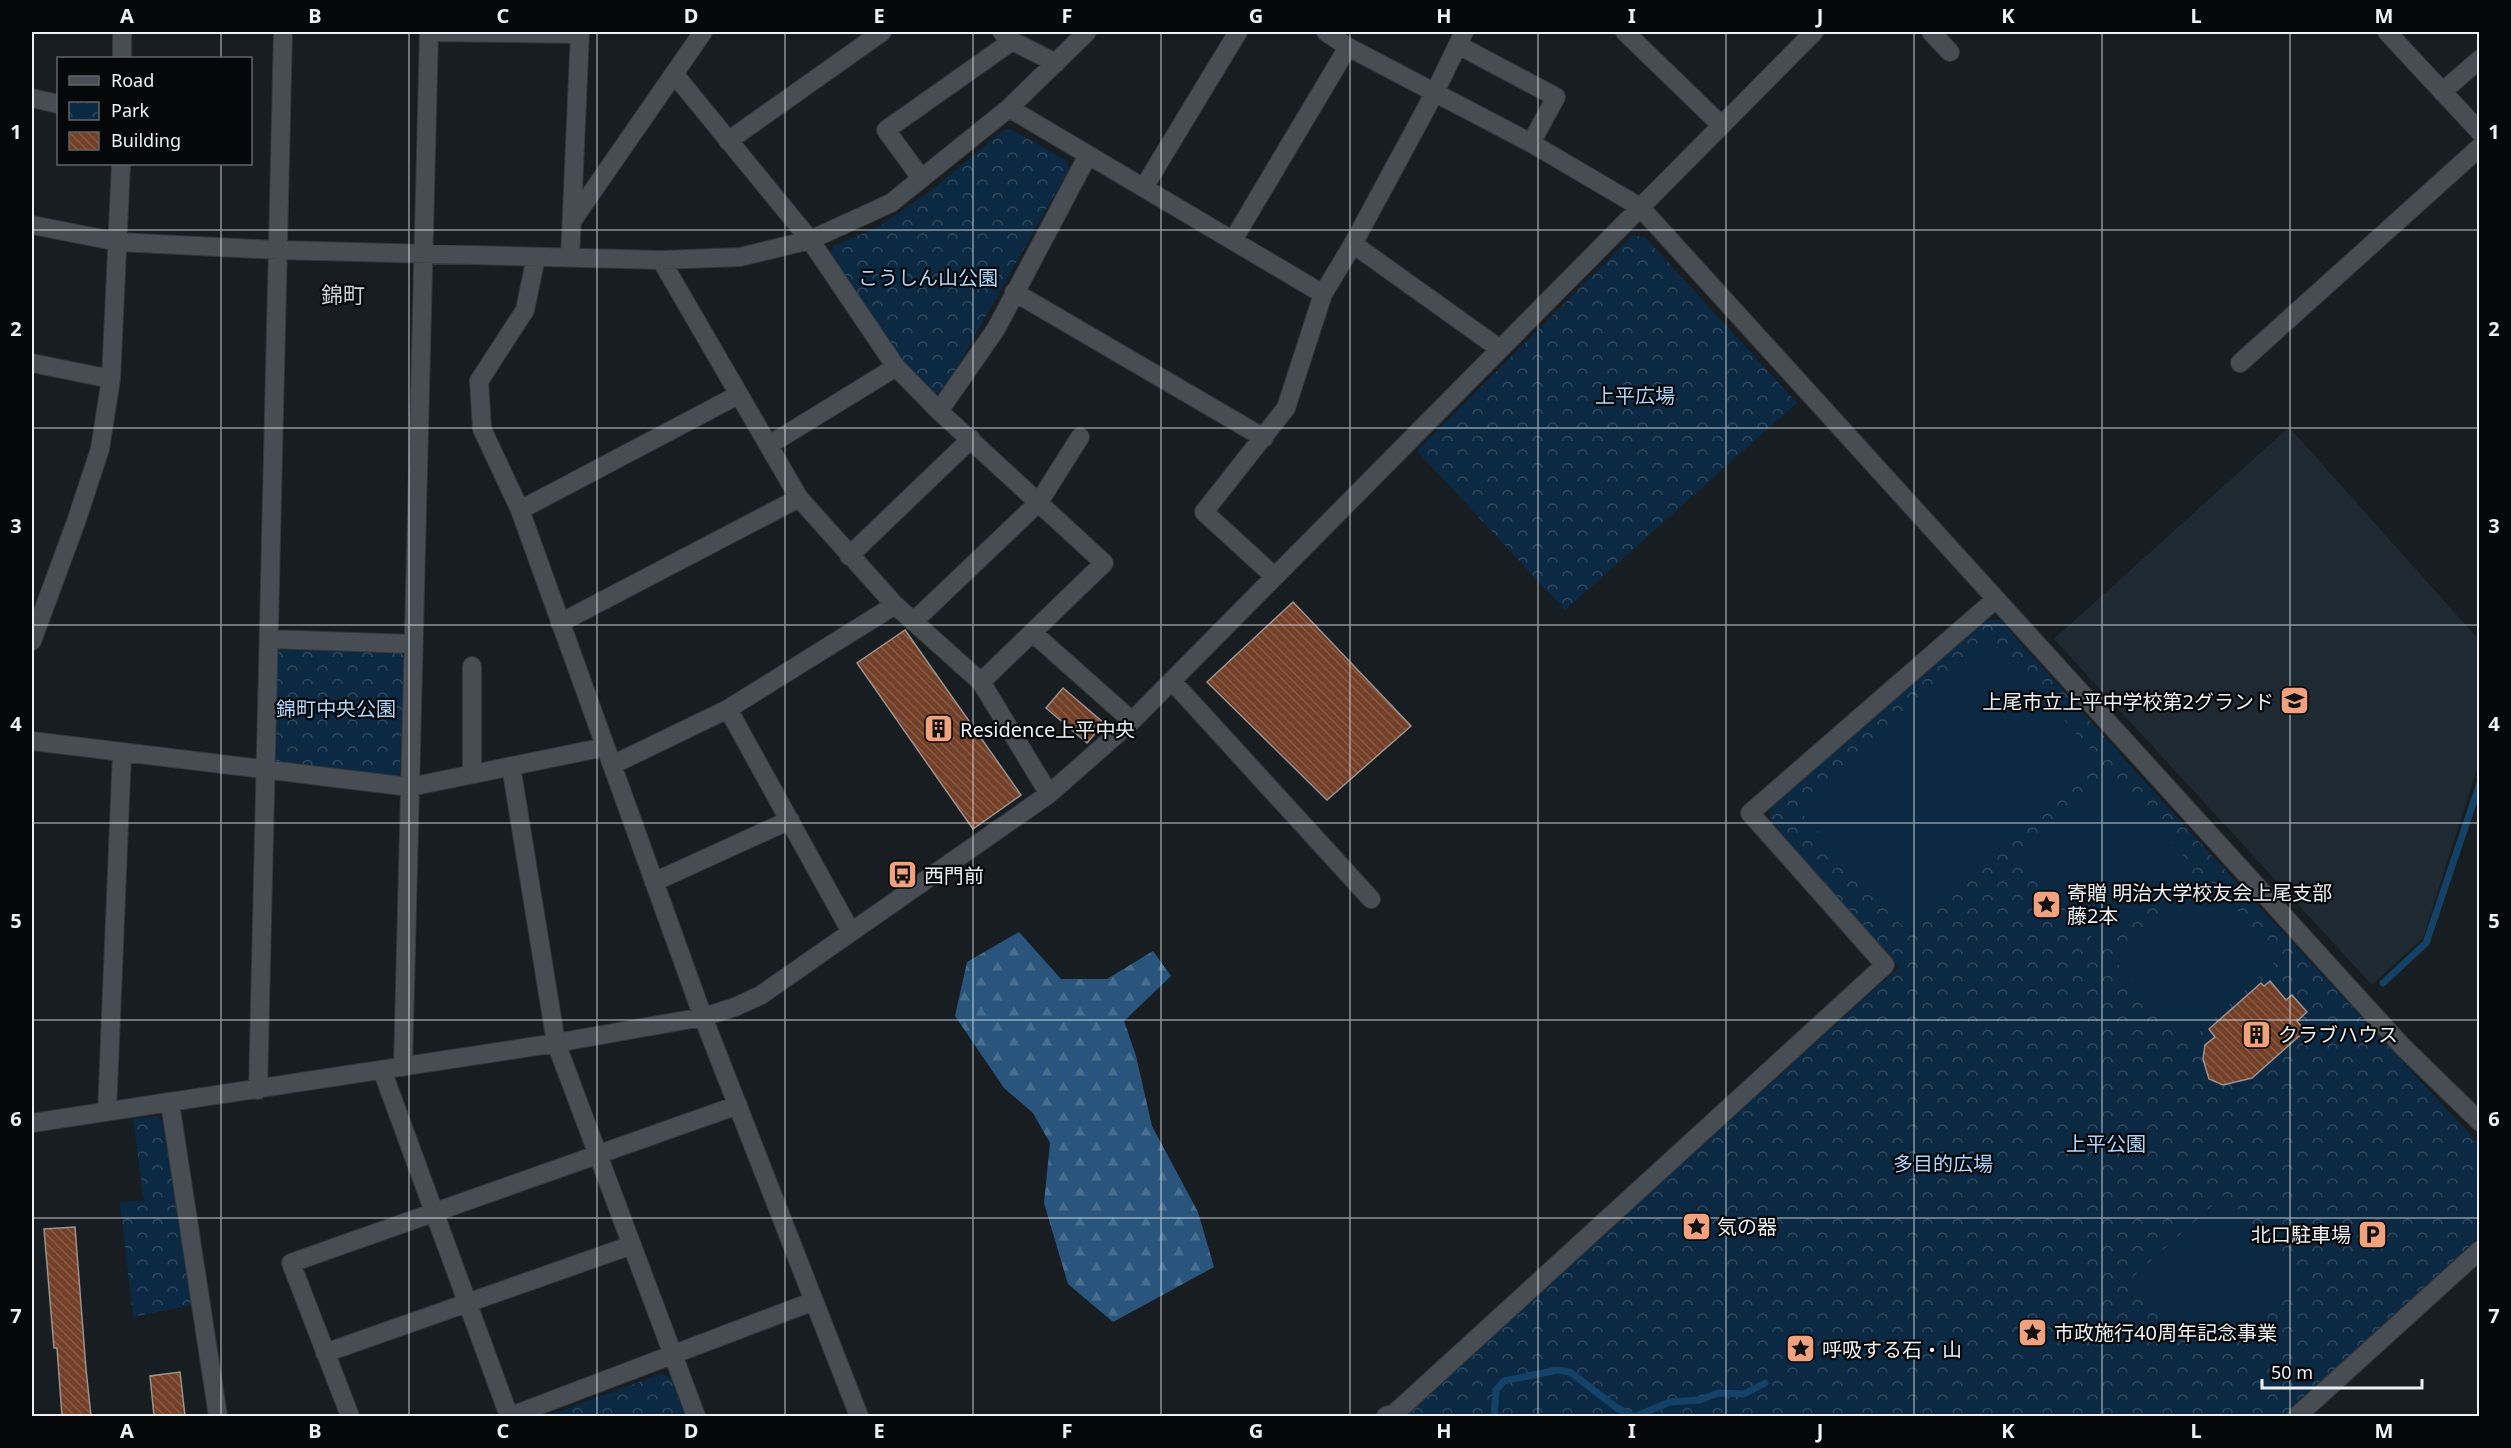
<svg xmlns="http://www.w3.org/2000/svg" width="2511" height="1448" font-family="'Noto Sans','Noto Sans JP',sans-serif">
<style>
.built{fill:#1f2932}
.forest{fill:url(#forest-firs)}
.park{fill:url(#park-crowns)}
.pitch{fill:#0b2942}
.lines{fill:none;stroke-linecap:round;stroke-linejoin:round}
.stream{stroke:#144167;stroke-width:7}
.building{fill:url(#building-back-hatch);stroke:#9c938f;stroke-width:1.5}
.minor-casing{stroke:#33363a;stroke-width:20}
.minor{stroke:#474d53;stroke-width:18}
.grid{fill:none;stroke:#edf1f5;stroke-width:1.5;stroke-opacity:0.55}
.labels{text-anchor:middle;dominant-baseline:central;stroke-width:4.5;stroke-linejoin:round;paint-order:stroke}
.park-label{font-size:20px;fill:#afd6fc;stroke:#050709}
.poi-label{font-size:20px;fill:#edf1f5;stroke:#050709;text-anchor:start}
.quarter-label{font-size:22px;fill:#cbd2d9;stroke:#050709}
.neatline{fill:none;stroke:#edf1f5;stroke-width:2}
.grid-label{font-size:20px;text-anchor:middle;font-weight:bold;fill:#edf1f5}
</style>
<defs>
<pattern id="forest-firs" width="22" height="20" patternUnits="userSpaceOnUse" patternTransform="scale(1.5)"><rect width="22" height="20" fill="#29557c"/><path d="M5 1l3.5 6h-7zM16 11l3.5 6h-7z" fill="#486e8f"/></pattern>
<pattern id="park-crowns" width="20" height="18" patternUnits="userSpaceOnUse" patternTransform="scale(1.5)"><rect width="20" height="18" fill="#0b2942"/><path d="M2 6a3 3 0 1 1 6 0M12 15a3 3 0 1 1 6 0" fill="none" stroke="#2f485e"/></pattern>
<pattern id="building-back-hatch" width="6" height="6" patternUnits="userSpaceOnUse" patternTransform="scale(1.5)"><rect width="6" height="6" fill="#733f27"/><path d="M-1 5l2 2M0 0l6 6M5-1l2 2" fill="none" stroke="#875b47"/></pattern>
</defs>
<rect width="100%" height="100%" fill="#181d22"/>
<path class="built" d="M2289 427 2479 640V762L2423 938 2372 985 2054 639Z"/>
<path class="forest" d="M1019 932 1061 979H1107L1153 951 1171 976 1124 1021 1136 1056 1152 1126 1198 1212 1214 1267 1113 1322 1068 1284 1044 1203 1050 1143 1033 1113 1004 1088 955 1016 967 962Z"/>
<path class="park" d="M1004 130H1012L1066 160 1069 169 943 392 931 394 899 361 830 257 833 246 877 228 933 189Z
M1632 236 1645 237 1797 403 1565 610 1417 451Z
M1984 620H2000L2180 821 2479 1144V1237L2284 1416H1403L1899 967 1771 824 1769 810Z
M275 646 395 648 404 656 400 772 393 779 278 765 272 756Z
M156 1116 163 1120 192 1305 133 1317 120 1202 144 1201 133 1119Z
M661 1374 671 1378 685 1416H547Z"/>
<path class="pitch" d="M1988 634 2096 756 1905 929 1797 808Z
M2107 773 2191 864 2101 947 2018 856Z
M2207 877 2280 957 2189 1042 2116 962Z
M2225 1194 2298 1277 2206 1359 2133 1277Z"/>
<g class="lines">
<path class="stream" d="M2383 983 2426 943 2480 783
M1494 1416 1496 1390 1504 1381 1558 1370 1570 1372 1617 1408 1633 1416
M1636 1416 1670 1402 1700 1400 1718 1393 1744 1394 1765 1383"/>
</g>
<path class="building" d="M1293 602 1411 726 1327 800 1207 682Z
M905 630 1021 795 973 829 857 663Z
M1063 688 1104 723 1087 743 1046 708Z
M2270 981 2286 1000 2292 995 2307 1012 2297 1021 2305 1031 2252 1078 2223 1085 2209 1079 2203 1059 2205 1045 2215 1037 2209 1029 2261 983 2264 986Z
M75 1227 86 1369 91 1416H62L57 1348H54L44 1229Z
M180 1372 185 1416H154L150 1376Z"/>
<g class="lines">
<defs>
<path id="minor" d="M429 32 580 34
M1002 32 1012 41 1056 63
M1326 32 1348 47 1531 143 1640 207 2402 1046 2480 1122
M1625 32 1721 125
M1931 32 1950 52
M2387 32 2480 132
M1458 45 1556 97 1531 143
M122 58V32
M675 75 810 240 896 367 939 411 1104 563 981 682
M2442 92 2480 59
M32 98 58 104
M1009 108 1323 294
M728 141 882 32
M921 178 886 130 1012 41
M1144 187 1238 32
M572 221 703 32
M32 225 119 242 278 250 661 260 740 257 810 240 891 203 1009 108 1087 32
M1233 240 1348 47
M1353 244 1500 349
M536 257 525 310 479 381 482 429 520 510 703 1017 859 1416
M570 258 580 32
M661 260 799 498 895 605 981 682 1049 794
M1014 292 1264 438
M32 363 111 379
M2240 363 2480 147
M939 411 996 329 1088 155
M769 445 896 367
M520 510 738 395
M849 556 971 439
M1274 576 1204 512 1286 408 1323 294 1353 244 1434 94 1464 32
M913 622 1039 502 1080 437
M560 623 799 498
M1033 633 1132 721
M269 639 413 644
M32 641 76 522 100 449 111 379 121 164
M472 666V773
M1172 681 1371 899
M728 709 851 932
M32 741 410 787 605 747
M612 765 728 709 895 605
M511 766 556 1043 696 1416
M654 882 790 820
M403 1067 429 32
M382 1070 509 1416
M258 1090 283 32
M170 1103 218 1416
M107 1112 122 752
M32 1123 556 1043 703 1017 735 1007 761 995 1049 794 1132 721 1814 32
M325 1353 632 1245
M350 1416 291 1263 738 1105
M511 1416 814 1301
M1386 1416 1395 1413 1885 965 1750 813 1996 599
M2297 1416 2480 1250"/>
</defs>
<use href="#minor" class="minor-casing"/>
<use href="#minor" class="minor"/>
</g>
<path class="grid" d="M221 32V58M409 32V1416M597 32V1416M785 32V1416M973 32V1416M1161 32V1416M1350 32V1416M1538 32V1416M1726 32V1416M1914 32V1416M2102 32V1416M2290 32V1416M221 164V1416M32 230H2480M32 428H2480M32 625H2480M32 823H2480M32 1020H2480M32 1218H2480"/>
<defs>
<symbol id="school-square" viewBox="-11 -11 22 22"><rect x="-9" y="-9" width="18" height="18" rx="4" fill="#f1a17d" stroke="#050709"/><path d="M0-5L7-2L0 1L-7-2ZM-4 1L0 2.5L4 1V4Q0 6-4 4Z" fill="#111"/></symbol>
<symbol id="building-square" viewBox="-11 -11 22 22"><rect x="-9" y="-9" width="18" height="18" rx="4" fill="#f1a17d" stroke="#050709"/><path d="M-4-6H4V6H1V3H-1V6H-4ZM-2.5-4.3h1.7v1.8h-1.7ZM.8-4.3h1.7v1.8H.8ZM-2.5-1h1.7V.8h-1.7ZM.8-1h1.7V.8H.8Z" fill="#111"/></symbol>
<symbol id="bus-square" viewBox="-11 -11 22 22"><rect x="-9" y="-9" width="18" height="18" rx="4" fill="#f1a17d" stroke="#050709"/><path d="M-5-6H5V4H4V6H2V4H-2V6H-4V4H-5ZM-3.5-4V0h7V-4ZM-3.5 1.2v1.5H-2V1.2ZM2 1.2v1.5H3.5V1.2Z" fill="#111"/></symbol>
<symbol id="sight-square" viewBox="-11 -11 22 22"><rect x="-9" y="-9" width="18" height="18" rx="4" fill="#f1a17d" stroke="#050709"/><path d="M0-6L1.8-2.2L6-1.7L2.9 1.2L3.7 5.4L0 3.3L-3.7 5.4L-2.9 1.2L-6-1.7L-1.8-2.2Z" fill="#111"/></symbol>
<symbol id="parking-square" viewBox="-11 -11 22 22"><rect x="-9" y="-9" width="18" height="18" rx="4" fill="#f1a17d" stroke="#050709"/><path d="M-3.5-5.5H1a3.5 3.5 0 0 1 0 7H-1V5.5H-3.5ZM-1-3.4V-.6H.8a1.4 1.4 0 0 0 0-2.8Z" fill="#111"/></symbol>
</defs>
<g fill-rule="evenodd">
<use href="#school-square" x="2278" y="684" width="33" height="33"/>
<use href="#building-square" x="922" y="712" width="33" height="33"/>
<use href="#bus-square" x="886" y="858" width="33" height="33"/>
<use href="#sight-square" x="2030" y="888" width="33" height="33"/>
<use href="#building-square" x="2240" y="1018" width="33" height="33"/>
<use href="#sight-square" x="1680" y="1210" width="33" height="33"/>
<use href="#parking-square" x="2356" y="1218" width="33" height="33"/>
<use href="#sight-square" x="2016" y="1316" width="33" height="33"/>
<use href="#sight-square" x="1784" y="1332" width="33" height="33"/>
</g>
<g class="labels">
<g class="park-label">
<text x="928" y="277">こうしん山公園</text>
<text x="1635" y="395">上平広場</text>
<text x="336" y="708">錦町中央公園</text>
<text x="2106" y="1143">上平公園</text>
<text x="1943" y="1163">多目的広場</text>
</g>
<g class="poi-label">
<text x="2274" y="701" text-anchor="end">上尾市立上平中学校第2グランド</text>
<text x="960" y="729">Residence上平中央</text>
<text x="924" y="875">西門前</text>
<text x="2067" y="892">寄贈 明治大学校友会上尾支部<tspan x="2067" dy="23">藤2本</tspan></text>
<text x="2278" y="1034">クラブハウス</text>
<text x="1717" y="1226">気の器</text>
<text x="2351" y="1234" text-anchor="end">北口駐車場</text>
<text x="2054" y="1332">市政施行40周年記念事業</text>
<text x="1822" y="1349">呼吸する石・山</text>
</g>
<g class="quarter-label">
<text x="343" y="294">錦町</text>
</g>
</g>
<rect width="2511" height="1448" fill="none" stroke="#050709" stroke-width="66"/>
<rect x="57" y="57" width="195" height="108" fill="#050709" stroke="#626567" stroke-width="1.5"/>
<rect x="69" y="76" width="30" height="9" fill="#474d53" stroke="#626567" stroke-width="1.5"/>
<text x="111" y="87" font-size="18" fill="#edf1f5">Road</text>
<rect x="69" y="102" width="30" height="18" fill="url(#park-crowns)" stroke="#626567" stroke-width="1.5"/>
<text x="111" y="117" font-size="18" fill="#edf1f5">Park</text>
<rect x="69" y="132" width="30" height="18" fill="url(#building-back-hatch)" stroke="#626567" stroke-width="1.5"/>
<text x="111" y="147" font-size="18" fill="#edf1f5">Building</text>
<path d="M2262 1379v9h160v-9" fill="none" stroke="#edf1f5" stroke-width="3"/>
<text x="2271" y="1379" font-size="18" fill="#edf1f5" stroke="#050709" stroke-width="4.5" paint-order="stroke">50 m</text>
<rect x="33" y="33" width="2445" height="1382" class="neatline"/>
<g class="grid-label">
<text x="127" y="23">A</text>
<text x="315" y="23">B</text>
<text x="503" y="23">C</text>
<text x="691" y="23">D</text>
<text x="879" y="23">E</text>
<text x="1067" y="23">F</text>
<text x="1256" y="23">G</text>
<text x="1444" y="23">H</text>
<text x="1632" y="23">I</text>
<text x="1820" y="23">J</text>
<text x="2008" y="23">K</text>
<text x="2196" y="23">L</text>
<text x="2384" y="23">M</text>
<text x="16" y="139">1</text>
<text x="2494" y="139">1</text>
<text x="16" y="336">2</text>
<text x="2494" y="336">2</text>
<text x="16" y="533">3</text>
<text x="2494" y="533">3</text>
<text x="16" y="731">4</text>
<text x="2494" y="731">4</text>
<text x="16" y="928">5</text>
<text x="2494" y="928">5</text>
<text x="16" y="1126">6</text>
<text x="2494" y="1126">6</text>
<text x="16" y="1323">7</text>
<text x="2494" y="1323">7</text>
<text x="127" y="1438">A</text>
<text x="315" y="1438">B</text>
<text x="503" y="1438">C</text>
<text x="691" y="1438">D</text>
<text x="879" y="1438">E</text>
<text x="1067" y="1438">F</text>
<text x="1256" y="1438">G</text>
<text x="1444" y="1438">H</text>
<text x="1632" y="1438">I</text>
<text x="1820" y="1438">J</text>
<text x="2008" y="1438">K</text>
<text x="2196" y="1438">L</text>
<text x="2384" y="1438">M</text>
</g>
</svg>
